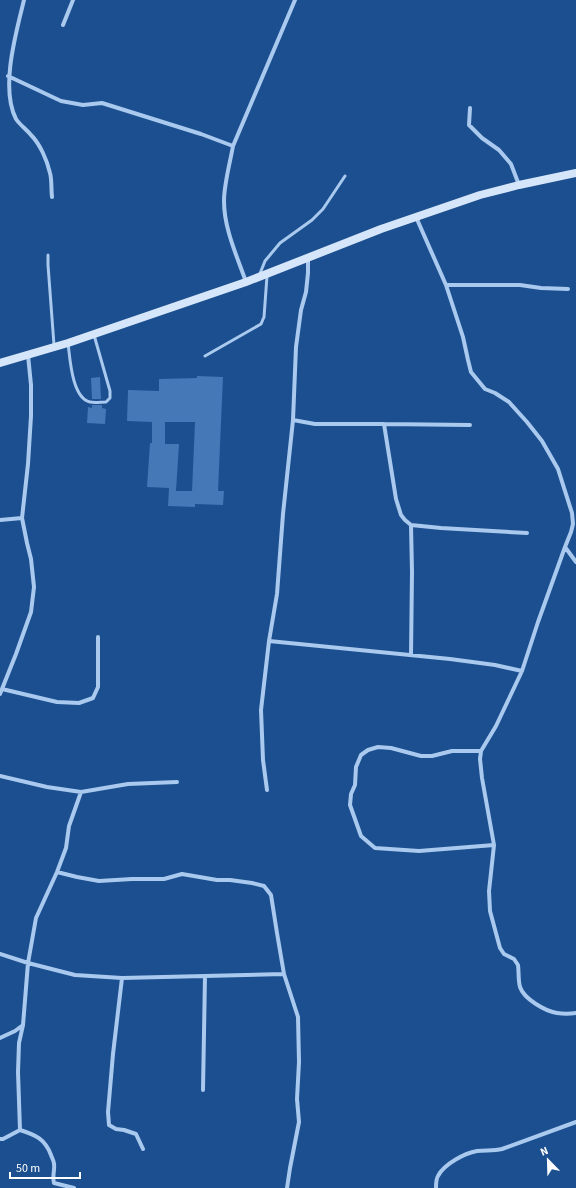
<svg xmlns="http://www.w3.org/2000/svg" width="576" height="1188" font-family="'Source Sans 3',sans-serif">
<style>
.building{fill:#4478b7;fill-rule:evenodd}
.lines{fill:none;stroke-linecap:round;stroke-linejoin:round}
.lane{stroke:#a9c9ee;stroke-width:3}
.street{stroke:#a9c9ee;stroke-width:4}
.secondary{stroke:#d6e6fa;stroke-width:8}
</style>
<rect width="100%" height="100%" fill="#1b4f8f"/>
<path class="building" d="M197 376 223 377 218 491H224L223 505 195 504V507L168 506 169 488 147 487 150 443H152V422L127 421 128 390 159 391V379L197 378ZM165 422H195L192 491H176L179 444H165Z
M100 377 101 399H92L91 378Z
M92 405H102V408L106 409 105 424 87 423 88 407 92 408Z"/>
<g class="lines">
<path class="lane" d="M48 255V265L54 345
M259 276 265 261 280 243 312 220 323 209 345 176
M68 343C70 359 72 398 90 402 95 403 101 402 106 402L110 398V391L94 335
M205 356 261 324 264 317 267 276"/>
<path class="street" d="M24 0C16 33 0 88 16 119 20 125 26 129 31 135 40 144 47 160 50 173 52 180 51 189 52 197
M63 25 73 0
M8 76 61 101 83 105 102 103 201 134 233 146
M470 108 469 125 482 138 499 150 511 164 519 185
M416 217 446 285 463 337 468 360 471 372 485 389 495 393 509 402 527 422 542 441 558 469 572 513 573 524 571 532 565 547 538 622 522 671 496 726 481 751 480 759 482 778 494 845 489 891 490 911 500 948 504 954 514 959 518 965C519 972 518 980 520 987 524 999 545 1011 557 1013 563 1014 570 1014 576 1013
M246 282C237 256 224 229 224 201 224 184 230 163 233 146L295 0
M446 285H520L541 288 568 289
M293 420 315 424H384L470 425
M384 424 396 499 401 515 405 520 411 525 412 572 411 655
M0 520 22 518
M411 525 441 528 527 533
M565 547 576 562
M269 641 450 659 495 665 522 671
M2 689 57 702 79 703 93 698 98 687V637
M0 694 16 654 31 612 34 587 31 559 27 543 22 518 28 464 31 416V385L28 355
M481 751H452L432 756H421L391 748 378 747 368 750 361 755 356 767 355 785 351 794 350 805 361 836 375 848 419 851 494 845
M0 776 47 787 81 792 128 784 177 782
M267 790 263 760 261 710 269 641 277 594 283 514 293 420 296 347 301 310 306 292 308 273V258
M57 872 77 877 99 881 132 879H164L182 874 217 880H230L252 883 264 886 271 895 277 933 284 974 298 1017 299 1062 297 1099 299 1122 290 1168 287 1188
M0 954 28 963 75 975 122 978 284 974
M122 978 113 1054 108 1112 109 1125 116 1129 124 1130 136 1134 143 1149
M0 1038 15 1031 23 1025
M203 1090 205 976
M0 1139H3L20 1130
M74 1188 54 1183C52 1176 55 1170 54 1164 54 1161 52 1158 51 1155 45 1139 36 1135 20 1130L18 1072 19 1043 23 1025 28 963 36 918 57 872 66 848 69 826 81 792
M436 1188C436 1184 436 1179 438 1176 444 1164 465 1153 477 1151 486 1150 494 1151 502 1149L576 1122"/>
<path class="secondary" d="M0 363 68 343 246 282 381 229 480 195 519 185 576 173"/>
</g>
<g transform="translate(548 1160) rotate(337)" stroke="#1b4f8f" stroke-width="3" paint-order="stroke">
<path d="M0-3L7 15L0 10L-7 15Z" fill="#ffffff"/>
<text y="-6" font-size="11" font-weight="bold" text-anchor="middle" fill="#ffffff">N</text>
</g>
<path d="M10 1172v6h70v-6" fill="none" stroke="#ffffff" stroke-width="2"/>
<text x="16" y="1172" font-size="12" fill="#ffffff" stroke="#1b4f8f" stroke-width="3" paint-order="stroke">50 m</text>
</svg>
